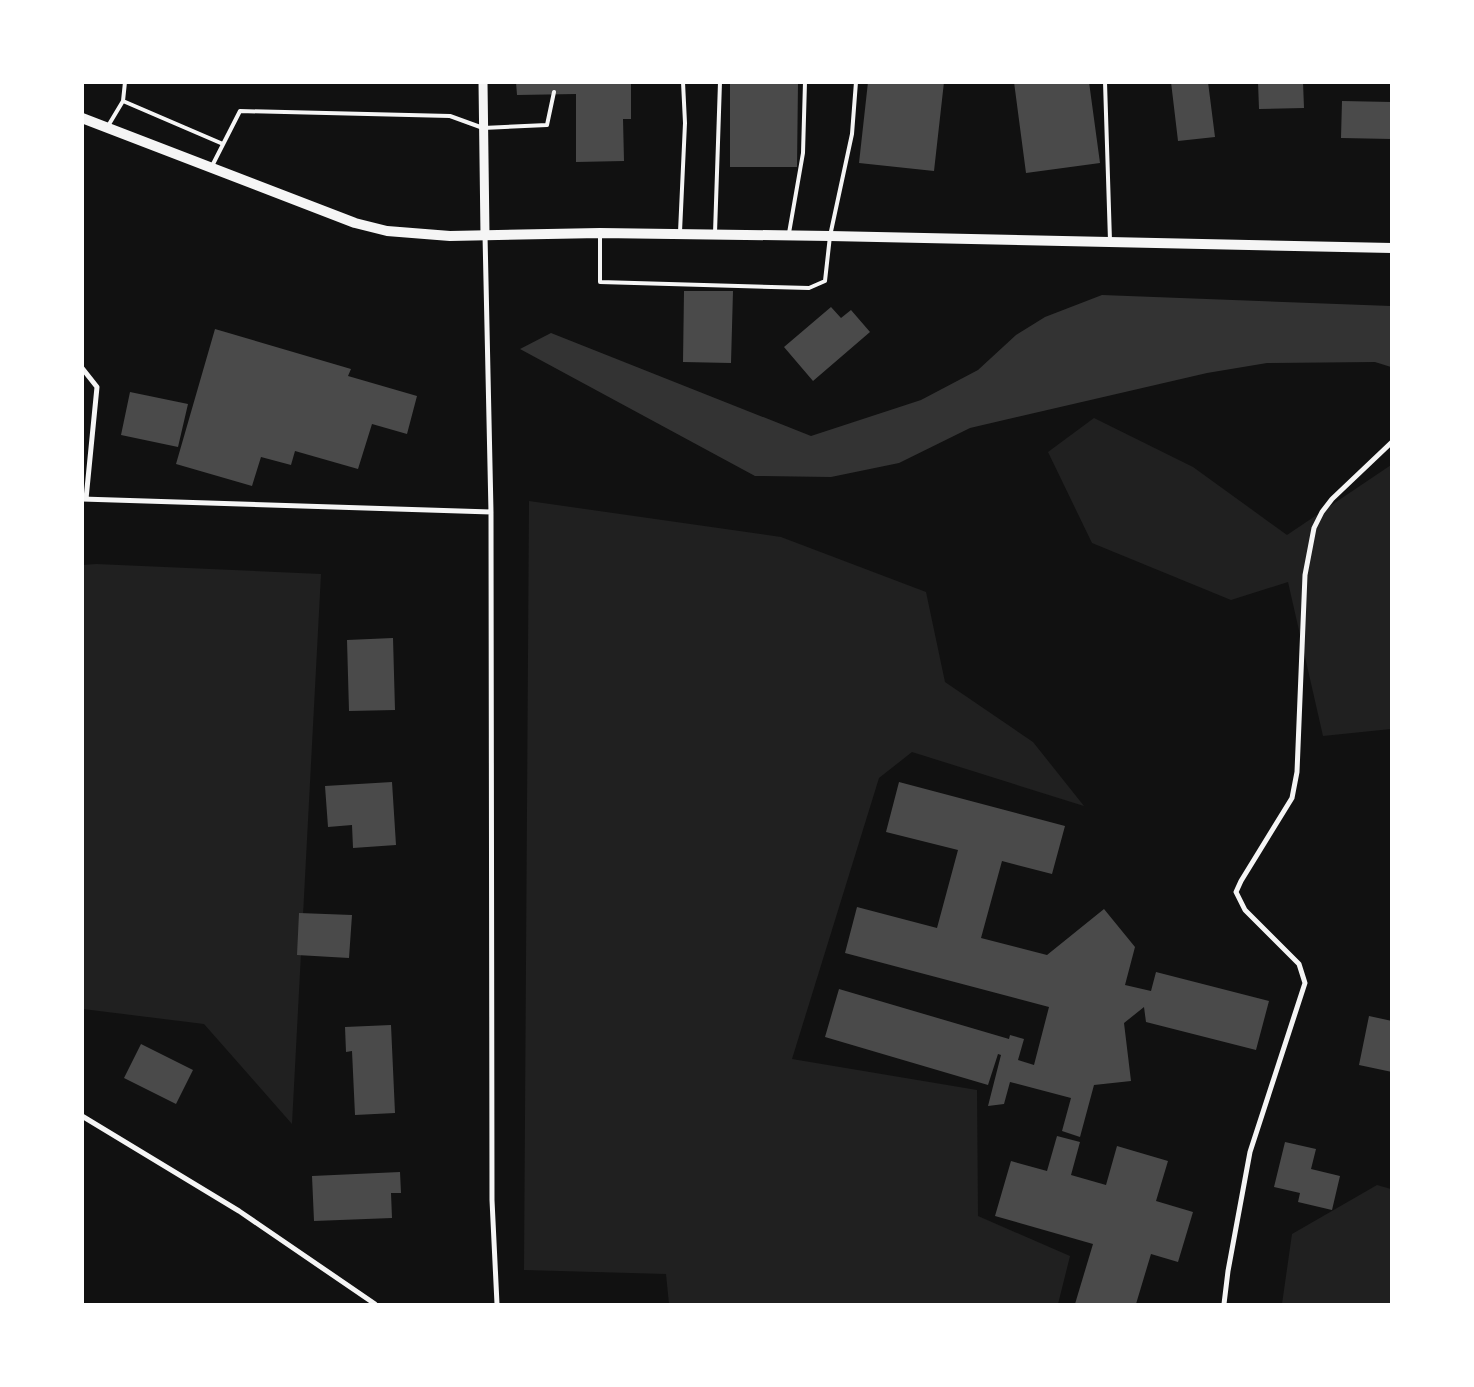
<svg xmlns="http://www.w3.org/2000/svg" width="1474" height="1387" font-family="Commissioner,sans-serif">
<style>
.green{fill:#202020}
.water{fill:#333}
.building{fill:#4a4a4a}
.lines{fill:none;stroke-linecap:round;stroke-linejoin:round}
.service{stroke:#f5f5f5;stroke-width:4}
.minor{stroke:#f5f5f5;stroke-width:5}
.tertiary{stroke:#f5f5f5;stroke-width:9}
.secondary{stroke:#f5f5f5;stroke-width:10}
</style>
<rect width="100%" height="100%" fill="#111"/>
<path class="green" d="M1094 418 1193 467 1287 535 1391 465V729L1323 736 1288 582 1231 600 1092 543 1048 452Z
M529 501 781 537 926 592 945 682 1033 742 1084 806 912 752 879 778 792 1059 977 1090 978 1216 1070 1256 1058 1304H669L666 1274 524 1270Z
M96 564 321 574 292 1124 204 1024 83 1009V565Z
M1377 1185 1391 1189V1304H1282L1292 1234Z"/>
<path class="water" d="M1102 295 1391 306V367L1375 362 1267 363 1207 373 970 428 899 463 831 477 755 476 520 349 551 333 811 436 921 400 978 370 1016 335 1045 317Z"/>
<path class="building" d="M516 82H631V119H623L624 161 576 162V94L517 95Z
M730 82H798L797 167H730Z
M868 82H944L934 171 859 163Z
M1014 82H1089L1100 163 1026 173Z
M1171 82H1208L1215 137 1178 141Z
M1258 82H1303L1304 108 1259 109Z
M1342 101 1392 102V139L1341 138Z
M684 291H733L731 363 683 362Z
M831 307 841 318 851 310 870 332 813 381 784 347Z
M215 329 351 369 348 376 417 396 407 434 372 424 358 469 295 451 291 465 261 457 252 486 176 464Z
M130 392 188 404 178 447 121 435Z
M393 638 395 710 349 711 347 640Z
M392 782 396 845 353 848 352 825 328 827 325 786Z
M899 782 1065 826 1052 874 1002 861 981 938 1047 955 1104 909 1135 947 1125 985 1151 991 1156 972 1269 1001 1256 1050 1146 1022 1144 1007 1124 1023 1131 1081 1094 1085 1080 1137 1062 1131 1071 1098 1010 1082 1004 1104 988 1106 1001 1055 998 1054 988 1085 825 1037 839 989 1009 1039 1010 1035 1024 1039 1018 1060 1034 1065 1049 1007 845 953 857 907 937 928 958 850 886 832Z
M299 913 352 915 349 958 297 955Z
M1369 1016 1392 1021V1072L1359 1065Z
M391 1025 395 1113 355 1115 352 1051 346 1052 345 1027Z
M141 1044 193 1070 176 1104 124 1078Z
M1057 1136 1080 1142 1071 1175 1106 1185 1117 1146 1168 1161 1156 1201 1193 1212 1178 1262 1151 1254 1136 1304H1075L1093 1244 995 1216 1011 1161 1047 1171Z
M1285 1142 1316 1149 1311 1169 1340 1176 1332 1210 1298 1202 1300 1193 1274 1187Z
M400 1172 401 1193H391L392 1218 314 1221 312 1176Z"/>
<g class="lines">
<path class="service" d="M1105 82 1110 241
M123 101 223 144
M108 126 123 101 125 82
M212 166 240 111 450 116 483 128 547 125 554 92
M680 232 685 123 683 82
M715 233 720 82
M789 233 803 153 805 82
M600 234V282L809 288 825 281 830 236 852 134 856 82"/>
<path class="minor" d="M485 235 491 512 492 1200 497 1304
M82 368 97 387 86 499
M82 499 491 512
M82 1116 239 1211 375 1304
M1224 1304 1228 1271 1250 1152 1305 983 1299 964 1245 910 1236 892 1241 881 1292 798 1297 772 1305 575 1314 528 1322 512 1332 499 1392 442"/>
<path class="tertiary" d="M483 82 485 235"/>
<path class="secondary" d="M82 118 355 223 387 231 450 236 600 233 830 236 1392 248"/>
</g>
<rect width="1474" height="1387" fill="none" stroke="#ffffff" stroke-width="168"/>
</svg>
